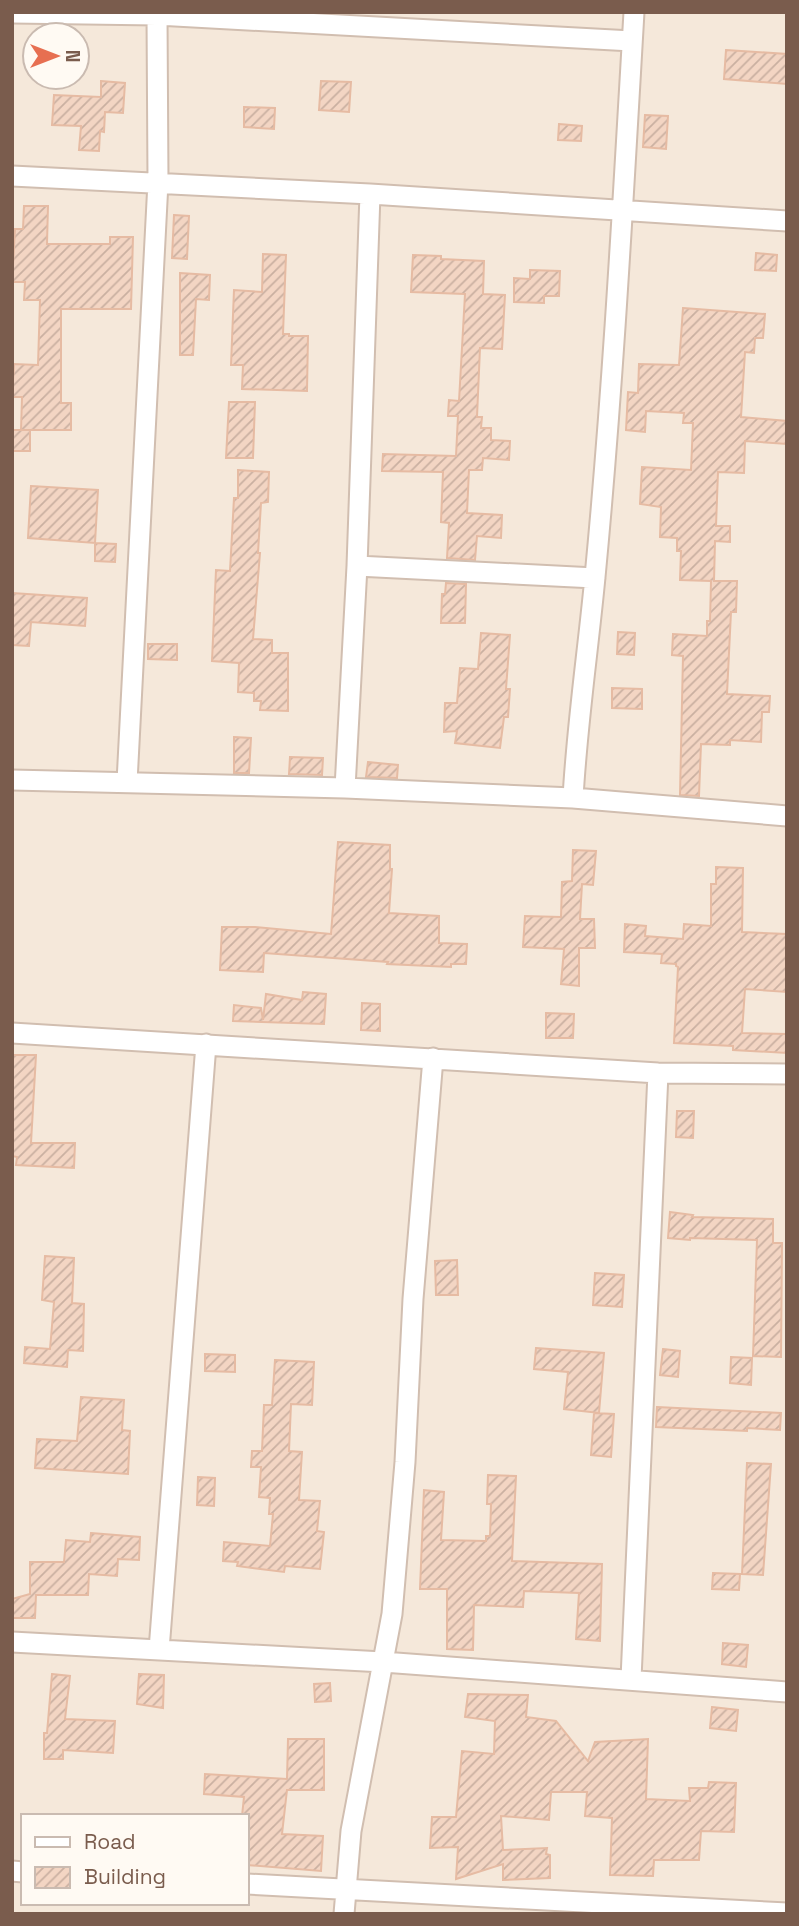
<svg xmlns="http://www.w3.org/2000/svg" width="799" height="1926" font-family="'Space Grotesk',sans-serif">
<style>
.residential{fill:#f5e8da;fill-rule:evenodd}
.building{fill:url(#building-hatch);stroke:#e6bba3;stroke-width:2}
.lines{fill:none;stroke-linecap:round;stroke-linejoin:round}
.minor-casing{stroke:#d1beb0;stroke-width:23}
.minor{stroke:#fff;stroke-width:19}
</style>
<defs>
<pattern id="building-hatch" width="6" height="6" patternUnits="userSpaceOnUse" patternTransform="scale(1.75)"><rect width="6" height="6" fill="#f3d5c3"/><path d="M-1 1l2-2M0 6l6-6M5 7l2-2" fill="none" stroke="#cab0a1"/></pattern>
</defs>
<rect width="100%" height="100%" fill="#fdf6ec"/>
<path class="residential" d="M12 12H787V1914H12ZM35 35H77V77H35ZM23 1816H247V1903H23Z"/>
<path class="building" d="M726 50 787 54V84L724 79Z
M101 81 125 83 123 113 105 112 104 132 100 131 99 151 79 150 81 126 52 125 54 95 101 97Z
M321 81 351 82 349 112 319 110Z
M244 107 275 108 274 129 244 127Z
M645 115 668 116 666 149 643 147Z
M559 124 582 126 581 141 558 140Z
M24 206H48L47 244H110V237H133L131 309H61V403H71V430H21L22 397H12L14 364 38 365 40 300H24L25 282H12L15 229H23Z
M174 215 189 216 187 259 172 258Z
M756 253 777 255 776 271 755 270Z
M263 254 286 255 283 334H289V336H308L307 391 242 389 243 365H231L234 290 262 292Z
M413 255 441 256V259L484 261 483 294 505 295 502 349 480 348 477 417H482L481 428H491V440L510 441 509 460 483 458 482 470H469L467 513 502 515 501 538 477 536 475 560 447 558 449 523 441 522 443 472 382 471 383 454 456 456 458 416H448L449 400 459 401 465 294 411 292Z
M530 270 560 271 559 296H544V303L514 302V278L530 279Z
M180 273 210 275 209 300 196 299 193 355H180Z
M683 308 765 314 763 338H755L754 353 745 352 741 417 787 421V444L745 441 744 473 718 472 716 526H730V542L715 541 714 581H737L736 612H731L727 694 770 696 769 712H762L761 742 730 740V745L701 744 699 796 680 795 683 656 672 655 673 634 707 636V621H710L711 581 680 580 681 551H677V538L660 537 661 507 640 504 642 467 691 470 693 423H683L684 413 646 411 645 432 626 430 628 392 638 393 639 364 679 365Z
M229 402H255L253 458H226Z
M12 430H30V451H12Z
M238 470 269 472 268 502 261 503 258 553H260L253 639 272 640V653H288V711L260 710 261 701H254V693L238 692 239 663 212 661 216 570 230 571 234 498H238Z
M31 486 98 490 95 543 28 538Z
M95 543 116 544 115 562 95 561Z
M446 583 466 584 465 623H441L442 594H445Z
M12 593 87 598 85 626 31 622 29 646 12 645Z
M618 632 635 633 634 655 617 654Z
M481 633 510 635 506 689H510L508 717H504L500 748 455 743 457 731 444 732 445 703H457L460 668 478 669Z
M148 644H177V660L148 659Z
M612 688 642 689V709L612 708Z
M234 737 251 738 249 773H234Z
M290 757 323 758 322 775 289 774Z
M368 762 398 765 397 778 366 777Z
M338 842 390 845V869H392L389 913 439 916V943L467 944 466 964H451V967L387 964 388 962 264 953 263 972 220 970 222 927H255L331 934Z
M573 850 596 851 593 885 582 884 580 919H594L595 948H579V986L561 984 564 949 523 947 525 916 561 917 562 882 572 881Z
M716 867 743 868 742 932 787 934V992L745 989 742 1033 787 1034V1053L733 1050V1046L674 1043 678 967 676 966V964L661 963 662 954 624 952 625 924 646 926 645 936 683 939 684 924 711 926V884H716Z
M303 992 326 994 324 1024 233 1021 234 1005 261 1008 263 1020 266 994 302 1000Z
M362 1003 380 1004V1031L361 1030Z
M546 1013 574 1014 573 1038H546Z
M12 1055H36L31 1143H75L74 1168 16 1165 17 1157 12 1156Z
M677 1111H694L693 1138 676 1137Z
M670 1212 693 1215 692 1217 773 1219V1243H782L781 1357 753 1356 757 1240 690 1238V1240L668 1238Z
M45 1256 74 1258 72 1303 84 1304 83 1351 68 1350 67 1367 24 1363 25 1347 50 1349 54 1302 42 1300Z
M457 1260 458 1295H436L435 1261Z
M595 1273 624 1275 622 1307 593 1305Z
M536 1348 604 1353 599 1413 564 1409 568 1372 534 1369Z
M663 1349 680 1351 678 1377 660 1375Z
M205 1354 235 1355V1372L205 1371Z
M731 1357 752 1358 751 1385 730 1383Z
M275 1360 314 1362 312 1405 291 1404 289 1451 302 1452 299 1500 320 1501 317 1531 324 1532 320 1569 285 1566 284 1572 237 1566 238 1562 223 1561 224 1542 270 1546 273 1514H269L270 1498 259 1497 261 1467H251L252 1451H262L264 1405H272Z
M81 1397 124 1400 122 1430 130 1431 128 1474 35 1468 37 1439 77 1441Z
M657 1407 781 1413 780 1430 747 1428V1431L656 1427Z
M594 1413 614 1414 611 1457 591 1455Z
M747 1463 771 1464 763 1575 742 1574Z
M488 1475 516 1476 512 1561 602 1564 600 1641 576 1639 579 1593 524 1591 523 1607 474 1605 473 1650 447 1649V1589H420L424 1490 444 1492 441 1540 486 1541V1536H490L491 1504H487Z
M198 1477 215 1478 214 1506 197 1505Z
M91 1533 140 1537 139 1560 118 1559 117 1576 89 1574 88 1595H36L35 1618H12V1599L30 1594V1562H64L66 1540 90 1542Z
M713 1573 740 1574 739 1590 712 1589Z
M723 1643 748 1645 746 1667 722 1664Z
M52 1674 70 1676 65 1719 115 1721 113 1753 63 1750V1759H44V1733H47Z
M139 1674 164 1675 163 1708 137 1704Z
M330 1683 331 1701 315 1702 314 1684Z
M468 1694 528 1695 526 1717 556 1721 588 1761 595 1742 648 1739 646 1799 690 1801 689 1788H708L709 1782 736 1783 734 1832 701 1831 699 1860H654L653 1876 610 1875 612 1818 585 1816 587 1792H551L549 1820 501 1816 503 1850 547 1848 546 1854 550 1855V1878L503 1880V1864L456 1879 458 1847 430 1848 432 1817H456L462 1751 494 1754 495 1721 465 1717Z
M712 1707 738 1710 736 1731 710 1728Z
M288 1739H324V1790H287L282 1834 323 1836 321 1871 247 1865V1816H242L244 1797 204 1794 205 1774 287 1779Z"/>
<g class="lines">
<defs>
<path id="minor" d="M12 13 157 15 632 41
M12 176 370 194 787 221
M357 566 595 578
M12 780 345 788 573 798 787 816
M127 782 158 182 157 15
M345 788 357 566 370 194
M573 798C577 724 588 651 595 577 613 389 623 201 634 12
M12 1033 658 1073 787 1074
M12 1642 383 1662 787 1692
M159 1650 206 1044
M631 1679 658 1073
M12 1871 23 1872
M247 1884 787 1913
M344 1914 351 1831 392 1614 405 1462 413 1299 433 1058"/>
</defs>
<use href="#minor" class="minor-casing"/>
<use href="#minor" class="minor"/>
</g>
<rect width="799" height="1926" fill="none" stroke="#7a5c4d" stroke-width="28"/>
<rect x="21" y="1814" width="228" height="91" fill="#fffaf3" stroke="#cabbb1" stroke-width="2"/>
<rect x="35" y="1837" width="35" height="10" fill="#ffffff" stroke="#cabbb1" stroke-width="2"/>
<text x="84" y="1849" font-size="21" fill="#7a5c4d">Road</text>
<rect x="35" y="1867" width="35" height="21" fill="url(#building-hatch)" stroke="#cabbb1" stroke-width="2"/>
<text x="84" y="1884" font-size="21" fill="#7a5c4d">Building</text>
<g transform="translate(56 56) rotate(90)"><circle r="33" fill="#fffaf3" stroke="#cabbb1" stroke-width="2"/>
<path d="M0-5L12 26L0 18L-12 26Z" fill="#e76f51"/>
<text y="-10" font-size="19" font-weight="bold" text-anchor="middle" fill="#7a5c4d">N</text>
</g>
</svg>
